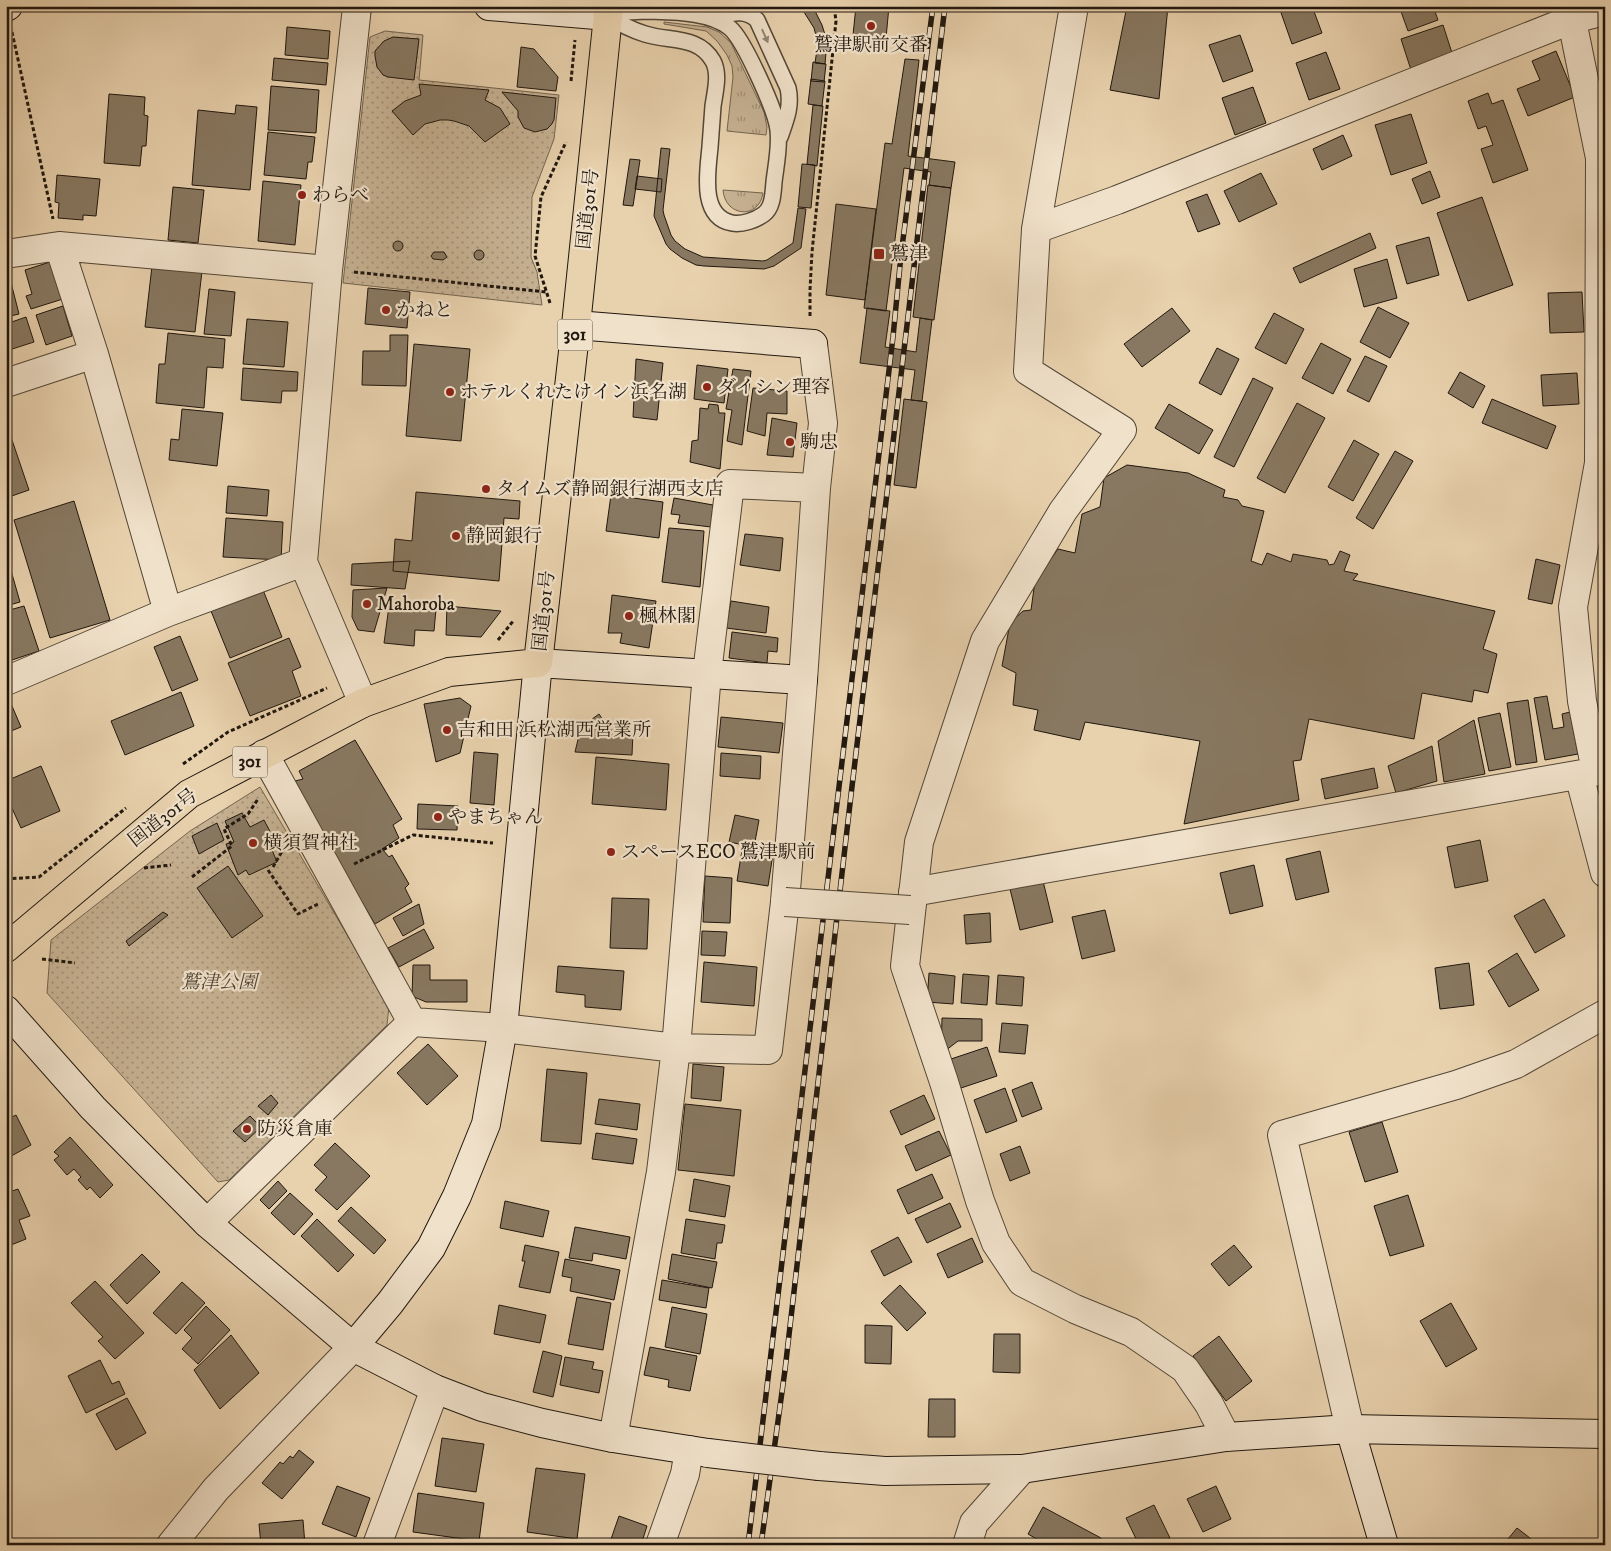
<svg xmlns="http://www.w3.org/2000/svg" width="1611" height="1551" font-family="'IM FELL DW Pica','Noto Serif JP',serif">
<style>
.grass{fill:url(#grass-tufts);stroke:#736450}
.park{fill:url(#park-dots);stroke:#736450}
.building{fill:#887861;stroke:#20170e}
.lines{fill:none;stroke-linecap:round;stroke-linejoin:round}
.lane-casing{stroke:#524636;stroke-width:18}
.street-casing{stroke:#524636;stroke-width:30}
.secondary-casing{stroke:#20170e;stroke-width:30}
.highway-casing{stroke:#20170e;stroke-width:30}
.path{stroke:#20170e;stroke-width:3;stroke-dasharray:4 2.5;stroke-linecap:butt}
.lane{stroke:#f0e1ca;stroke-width:15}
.street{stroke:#f0e1ca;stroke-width:28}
.secondary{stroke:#f0e1ca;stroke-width:28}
.highway{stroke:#e8d1ad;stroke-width:28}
.rail-casing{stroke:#20170e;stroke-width:5.5}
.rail{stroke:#f0e1ca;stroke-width:4;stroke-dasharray:11;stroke-linecap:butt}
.street-bridge-casing{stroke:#524636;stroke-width:30;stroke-linecap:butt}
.secondary-bridge-casing{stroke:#20170e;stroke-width:30;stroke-linecap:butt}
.street-bridge{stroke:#f0e1ca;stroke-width:28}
.secondary-bridge{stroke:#f0e1ca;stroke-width:28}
.oneway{fill:#928675}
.poi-dot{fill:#8f2418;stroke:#f0e1ca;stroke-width:2}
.labels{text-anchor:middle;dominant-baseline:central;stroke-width:4.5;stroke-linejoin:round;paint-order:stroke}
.shield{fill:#f0e1ca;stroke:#5e5446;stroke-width:1}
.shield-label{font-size:18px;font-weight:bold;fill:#20170e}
.poi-label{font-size:19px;fill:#20170e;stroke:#f0e1ca;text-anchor:start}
.street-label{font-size:19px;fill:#20170e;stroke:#f0e1ca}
.park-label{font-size:19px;font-style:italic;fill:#524536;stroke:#f0e1ca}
</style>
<defs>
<pattern id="grass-tufts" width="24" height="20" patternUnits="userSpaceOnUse" patternTransform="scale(1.25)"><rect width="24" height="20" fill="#c6b192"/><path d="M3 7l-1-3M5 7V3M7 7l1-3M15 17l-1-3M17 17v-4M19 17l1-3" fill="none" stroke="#a08f76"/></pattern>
<pattern id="park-dots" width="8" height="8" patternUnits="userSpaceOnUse" patternTransform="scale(1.25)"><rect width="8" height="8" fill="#c6b192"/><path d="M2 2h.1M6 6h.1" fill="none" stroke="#a08f76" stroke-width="1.8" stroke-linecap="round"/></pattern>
</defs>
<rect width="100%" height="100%" fill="#e8d1ad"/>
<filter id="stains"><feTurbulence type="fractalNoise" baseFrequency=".004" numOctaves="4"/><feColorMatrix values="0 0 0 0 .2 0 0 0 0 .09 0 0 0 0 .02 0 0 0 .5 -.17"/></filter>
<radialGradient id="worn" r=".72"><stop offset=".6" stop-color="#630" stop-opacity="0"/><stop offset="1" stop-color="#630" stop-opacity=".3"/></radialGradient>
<path class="grass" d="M664 22 707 27 719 32 731 43 764 112 767 127 766 135 727 131 733 77 732 66 727 55 717 41 706 31 664 24Z
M723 190 763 193C759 220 725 217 723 190Z"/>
<path class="park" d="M385 31 423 35 419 80 559 95 554 139 532 197 531 257 537 272 542 305 343 283 370 37Z
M260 787 389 1006 387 1025 229 1180 218 1182 47 993 51 940 190 831Z"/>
<path class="building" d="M856 6H889L885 49 852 45Z
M1127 6H1168L1159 99 1110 90Z
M1281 6H1312L1322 33 1292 44 1279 7Z
M1399 6H1433L1438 20 1408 31Z
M813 7 822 25 827 41 825 64 815 63 818 43 814 28 804 12Z
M1443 25 1453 56 1411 70 1401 39Z
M287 27 330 31 328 59 285 55Z
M1240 35 1253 71 1223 82 1209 45Z
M393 37 419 39 414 80 388 77 383 75 377 67 375 56V51L384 41Z
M521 47 534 49 558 77 556 91 517 87Z
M1556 51 1575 97 1528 116 1517 89 1540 80 1532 61Z
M1326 52 1340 89 1309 100 1296 63Z
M274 58 328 63 326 85 272 80Z
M905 59 919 60 908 156 955 162 951 188 929 185 931 172 904 168 886 311 864 308 885 143 892 144Z
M813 62 826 64 824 82 811 81Z
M811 79 825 81 822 106 808 104Z
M419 84 489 90 485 100 500 108 510 124 485 142 469 126 454 121 448 120H440L425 124 413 135 392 111 405 101 421 95Z
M271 86 319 90 316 133 268 130Z
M1253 87 1266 123 1235 135 1222 98Z
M502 92 556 98 554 120 551 125 547 129 535 132 524 128 518 117V111Z
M1488 93 1492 104 1503 100 1528 170 1493 183 1481 149 1493 145 1486 126 1478 129 1468 101Z
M109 94 145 97 144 115 148 116 146 146H142L140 166 104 163Z
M236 105 257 107 250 190 192 185 198 110 235 114Z
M813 105 823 106 817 166 807 164Z
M1411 114 1427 163 1391 175 1375 125Z
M268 132 315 137 312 162H308L306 179 264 175Z
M1343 135 1352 156 1322 170 1313 149Z
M661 148 670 149 663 210 664 215 671 235 675 241 685 249 703 257 763 261 767 260 793 243 798 208 806 209 801 248 774 266 764 269 704 266 696 265 682 258 670 249 666 244 654 216Z
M630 159 640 160 633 206 623 205Z
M802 164 815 165 811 208 798 207Z
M1430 171 1440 197 1422 204 1412 179Z
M1261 173 1277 204 1239 222 1224 191Z
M57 175 100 179 96 216 83 215V220L58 218 59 203 55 202Z
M637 176 662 179 661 192 635 189Z
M263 181 301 185 295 245 258 241Z
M928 185 951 188 934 320 913 317Z
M173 187 204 190 198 243 168 240Z
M1207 194 1220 224 1198 232 1186 202Z
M1482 197 1513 285 1468 301 1437 213Z
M836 204 876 209 865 300 826 295Z
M1370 233 1376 248 1300 283 1293 268Z
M1429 237 1439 275 1407 284 1396 246Z
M393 246a5 5 0 1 1 10 0a5 5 0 1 1-10 0Z
M474 255a5 5 0 1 1 10 0a5 5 0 1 1-10 0Z
M434 252H444L447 257 443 260 433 259 431 256Z
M1387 259 1397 298 1364 307 1354 269Z
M53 261 66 298 31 309 26 296 32 294 25 270Z
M6 263 19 314 6 317Z
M152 266 202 271 195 332 145 327Z
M368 288 410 292 407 328 365 324Z
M209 289 235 292 231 336 204 334Z
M1582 292 1584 332 1550 333 1548 293Z
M63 306 72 336 46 345 36 315Z
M1378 307 1409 323 1390 358 1360 342Z
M867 308 890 311 885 347 916 352 920 318 932 320 922 401 911 400 915 370 860 363Z
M1172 308 1190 331 1142 367 1124 344Z
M1274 313 1304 329 1286 364 1255 348Z
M26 317 34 342 6 351V324Z
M247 319 288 322 284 367 243 364Z
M168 333 225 339 223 368 207 367 204 408 156 403 159 364H165Z
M390 335H408L406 386 362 385 363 351H390Z
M1321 343 1351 359 1333 394 1302 378Z
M414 344 470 349 461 441 406 436Z
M1217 348 1239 359 1221 395 1199 383Z
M1365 356 1387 366 1369 402 1347 391Z
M636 359 663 363 657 420 633 417Z
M697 365 728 369 724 403 694 399Z
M243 368 298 372 297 391H282L281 403 241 400Z
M733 369 751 371 742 445 727 441 732 410 726 409Z
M1460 372 1485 386 1473 408 1448 393Z
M1577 373 1579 404 1543 406 1541 375Z
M1253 378 1273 388 1234 467 1214 457Z
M753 388 787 391V414L767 413 765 436 747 431Z
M904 399 927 402 916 488 894 485Z
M1492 399 1556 426 1547 449 1482 423Z
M1297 403 1325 418 1285 493 1257 478Z
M709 404 718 405 719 413H725L720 469 690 462 692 441 698 440 700 408 708 409Z
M1169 404 1213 430 1199 454 1155 428Z
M182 409 223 413 217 466 169 460 171 439 179 440Z
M772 418 797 423 793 457 767 455Z
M11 437 29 490 6 498V439Z
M1354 440 1379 454 1353 501 1328 487Z
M1395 451 1413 461 1373 529 1356 518Z
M1127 465 1188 473 1225 490 1223 497 1238 500 1242 506 1264 511 1251 561 1262 565 1267 553 1291 562 1293 554 1327 560 1329 565 1334 564 1340 551 1350 555 1344 571 1358 574 1353 580 1495 611 1483 649 1497 654 1488 693 1474 690 1472 702 1422 693 1414 739 1309 719 1301 760 1293 761 1299 800 1184 824 1200 741 1085 722 1080 740 1034 730 1038 710 1013 705 1016 673 1002 666 1010 623 1023 611 1031 610 1035 581 1058 549 1075 553 1082 514 1100 507 1104 478Z
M228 486 269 490 267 516 226 513Z
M416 492 520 501 519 519 504 518 499 581 393 571 395 539 412 541Z
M611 495 663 502 659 538 606 531Z
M674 498 713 505 711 527 678 523 680 515 671 514Z
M74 501 110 620 50 638 14 520Z
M226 518 283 522 281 560 223 557Z
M669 528 704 531 700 587 662 582Z
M745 534 783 538 780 571 740 565Z
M1536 559 1560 565 1552 604 1528 599Z
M410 561 405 589 351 585 352 564Z
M10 567 20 602 6 606V568Z
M387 588 374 632 358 630 352 617 353 590Z
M263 590 282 637 230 658 211 611Z
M612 595 656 601 649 648 620 643 622 633H608Z
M731 601 769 607 766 633 726 628Z
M24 606 39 651 9 661 6 652V611Z
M389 606 436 609 434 631 415 630 414 646 384 643Z
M447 606 501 611 481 637 446 635Z
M732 632 778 638 777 652 768 651 767 663 729 658Z
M180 636 198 680 172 691 154 647Z
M289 638 301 667 292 671 301 696 250 716 228 663Z
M181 692 194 726 125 755 111 721Z
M1547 696 1553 729 1564 727 1562 714 1570 712 1578 754 1545 760 1534 698Z
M460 698 471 706 460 753 436 762 424 704Z
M9 699 21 727 6 733V700Z
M1528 700 1537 762 1516 765 1507 703Z
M1500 713 1511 767 1489 771 1478 718Z
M599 714 610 730 633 732 632 755 575 752 581 727Z
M721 717 783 723 779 753 718 747Z
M1474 720 1485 774 1444 782 1438 741Z
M355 740 402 819 393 825 399 838 382 849 389 857 392 855 409 884 405 888 412 902 375 924 291 782 303 779 299 771Z
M1432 746 1437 781 1396 793 1388 766Z
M474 752 498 754 494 805 470 803Z
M721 753 761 756 760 779 720 776Z
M596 757 669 764 666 810 592 804Z
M41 766 60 811 21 828 6 795V781Z
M1374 768 1378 788 1325 799 1321 779Z
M418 804 458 806 457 830 417 829Z
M242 813 250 827 264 820 278 847 272 850 277 862 249 875 246 870 238 875 226 844 234 842 225 821Z
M735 815 759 820 754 847 729 842Z
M217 823 224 840 199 854 192 836Z
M1480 840 1488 881 1455 888 1447 847Z
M742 850 773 854 768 886 737 881Z
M1320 851 1329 892 1296 900 1286 859Z
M1254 865 1263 906 1230 914 1220 873Z
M228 866 263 916 232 938 197 888Z
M705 876 732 878 730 923 703 922Z
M1043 881 1053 922 1020 930 1010 889Z
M612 898 649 899 647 949 610 948Z
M1544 899 1565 936 1535 953 1514 916Z
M419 904 424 924 403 936 393 918Z
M1105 910 1115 951 1082 959 1072 917Z
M163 912 168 915 129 946 126 941Z
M990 913 991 942 966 944 964 915Z
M424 929 434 948 399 967 388 948Z
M702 931 727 932 725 956 701 955Z
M1517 953 1539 990 1509 1007 1488 971Z
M704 962 757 967 754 1006 701 1002Z
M1469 963 1474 1005 1440 1009 1435 968Z
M413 965H430V980H467V1002H426L412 996Z
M558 966 624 971 621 1010 585 1007V995L556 992Z
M929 973 955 976 953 1004 927 1002Z
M963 974 989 976 987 1005 961 1003Z
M998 975 1024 977 1022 1006 996 1004Z
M942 1018 982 1019V1041H958L941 1054Z
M1002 1023 1028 1025 1025 1054 999 1052Z
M428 1044 458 1076 427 1105 397 1073Z
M987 1047 997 1076 958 1089 948 1060Z
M693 1064 724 1067 721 1101 691 1098Z
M547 1069 587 1073 581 1144 541 1141Z
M1032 1082 1042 1109 1022 1117 1012 1090Z
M1005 1088 1017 1121 986 1133 974 1100Z
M271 1095 278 1103 268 1115 258 1106Z
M924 1095 935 1119 901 1135 890 1111Z
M599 1099 640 1104 637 1130 595 1124Z
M685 1104 741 1110 734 1176 678 1170Z
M16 1115 31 1145 6 1159V1120Z
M250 1116 261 1127 245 1142 233 1131Z
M1382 1122 1398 1172 1365 1182 1349 1132Z
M939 1131 951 1155 916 1171 905 1146Z
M596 1133 637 1139 633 1164 592 1159Z
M70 1137 113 1185 100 1198 90 1187 87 1190 78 1180 81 1177 74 1169 67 1175 54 1160 59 1156 54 1152Z
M335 1143 370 1176 337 1210 315 1190 327 1177 314 1165Z
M1020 1146 1030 1173 1010 1181 1000 1154Z
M932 1174 943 1198 908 1214 897 1190Z
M694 1179 730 1186 725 1217 689 1211Z
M278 1181 287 1191 269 1209 260 1200Z
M18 1189 30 1216 19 1220 26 1239 6 1247V1193Z
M290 1193 313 1214 294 1235 271 1213Z
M1408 1195 1424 1246 1390 1256 1374 1206Z
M505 1201 549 1211 543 1237 500 1228Z
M950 1203 961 1227 927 1243 915 1219Z
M351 1207 386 1240 374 1254 338 1221Z
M317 1219 354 1255 338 1272 301 1236Z
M686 1219 725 1225 722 1243H717L715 1259 681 1253Z
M575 1227 630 1237 626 1259 593 1253 592 1261 569 1258Z
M898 1237 912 1262 884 1276 871 1251Z
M972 1238 983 1262 948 1278 937 1254Z
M525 1245 559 1252 550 1293 519 1287 525 1261H522Z
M1234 1245 1252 1267 1229 1286 1211 1264Z
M142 1254 160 1272 127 1304 110 1285Z
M672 1254 717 1262 712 1288 668 1279Z
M565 1259 620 1270 614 1300 570 1291 572 1278 562 1276Z
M662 1280 709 1288 706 1308 659 1300Z
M95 1281 144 1333 115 1359 98 1341 103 1337 71 1303Z
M182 1282 205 1303 176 1334 153 1313Z
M900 1285 926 1313 907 1331 881 1303Z
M577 1297 611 1303 603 1350 568 1344Z
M1451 1303 1477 1349 1446 1367 1420 1321Z
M499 1305 546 1315 540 1343 494 1334Z
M206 1306 230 1330 198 1364 182 1349 192 1338 184 1330Z
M672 1307 707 1314 700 1354 665 1347Z
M865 1325 892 1326 891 1364 865 1363Z
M994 1334H1020V1373L993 1372Z
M231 1335 259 1373 220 1409 194 1370Z
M1219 1336 1252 1381 1226 1401 1193 1356Z
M650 1347 697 1356 690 1391 668 1387 669 1380 644 1375Z
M543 1351 562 1356 553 1397 533 1392Z
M565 1357 594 1362 592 1369 603 1371 599 1393 560 1385Z
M100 1360 112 1384 119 1381 125 1394 86 1413 68 1376Z
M127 1398 146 1433 116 1450 96 1414Z
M929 1399H955V1437H928Z
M442 1438 484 1444 476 1492 435 1486Z
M299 1450 314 1462 282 1499 262 1483 280 1462 283 1464 290 1456 293 1458Z
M536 1468 585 1474 577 1539 527 1532Z
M337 1486 370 1498 356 1537 322 1524Z
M1216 1486 1231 1519 1203 1532 1187 1499Z
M418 1493 484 1503 479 1541 413 1532Z
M1154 1505 1170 1538 1155 1545H1139L1126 1518Z
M1043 1507 1101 1538 1097 1545H1047L1028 1534Z
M619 1516 647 1526 641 1545H609Z
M303 1520 305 1545H261L259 1524Z
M1517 1528 1539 1545H1503Z"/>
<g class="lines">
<defs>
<path id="lane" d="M646 11C671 12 710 11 730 28 744 40 776 111 778 130 780 147 776 165 774 182 773 193 773 207 764 214 756 220 742 225 732 223 699 217 708 170 710 147 711 133 712 120 713 106 715 92 720 74 713 61 698 35 670 42 645 34 632 30 620 24 608 16L627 12Z
M712 18C728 15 743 7 757 20L788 88C792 106 786 120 780 137"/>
<path id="street" d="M1074 6 1036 229 1028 371 1122 430 1063 511 985 641 919 842 905 966 944 1082 980 1201 996 1243 1022 1282 1075 1309 1131 1332 1185 1369 1209 1404 1226 1437
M1569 6 1600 158 1599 463 1573 607 1582 701 1596 771
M357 7 328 270 303 562 363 703
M1036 229 1117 200 1573 19 1605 11
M59 246 94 354 168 612
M6 254 59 246 328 270
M6 383 94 354
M6 681 168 612 303 562
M264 754 412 1022
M1579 775 1605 873
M913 892 1605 770
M207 1223 412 1022 503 1028 676 1048 768 1050 785 902 803 680 816 488 823 423 813 344
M1350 1429 1282 1135 1456 1085 1516 1064 1605 1014
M613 1438 661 1172 676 1048 707 673 730 484 816 488
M171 1545 216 1489 353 1347
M377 1545 435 1389
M660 1545 685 1474 689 1450
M967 1545 974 1523 1022 1469"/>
<path id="secondary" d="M356 6H358
M489 6 608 16
M6 7 8 6
M576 325 813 344
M6 1010 93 1108 207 1223 353 1347 435 1389 482 1407 542 1423 613 1438 708 1453
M353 1347 390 1303 431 1248 457 1196 486 1124 503 1028 538 663 803 680
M1350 1429 1384 1545
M819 1466 885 1471 1022 1469 1226 1437 1350 1429 1605 1434"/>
<path id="highway" d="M6 948 189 794 363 703 449 672 538 663 576 325 609 6"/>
</defs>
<use href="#lane" class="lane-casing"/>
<use href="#street" class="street-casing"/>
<use href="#secondary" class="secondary-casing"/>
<use href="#highway" class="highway-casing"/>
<path class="path" d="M12 32 53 219
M571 81 575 40
M354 272 546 292
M550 303 535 256 541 197 566 142
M810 316V290L812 252 836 21 834 6
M498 640 514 620
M183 764 228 732 327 688
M354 864 413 835 493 843
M273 867 285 846
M144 868 171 865
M268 870 298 914 318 904
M192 877 232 846 224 829 248 814 258 799
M6 879 39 877 126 808
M42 959 75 963"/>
<use href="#lane" class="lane"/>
<use href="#street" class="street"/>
<use href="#secondary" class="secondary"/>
<use href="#highway" class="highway"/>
<defs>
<path id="rail" d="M748 1545 893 337 901 255 933 6
M761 1545 785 1370 851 795 945 6"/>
</defs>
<use href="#rail" class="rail-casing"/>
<use href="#rail" class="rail"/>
<defs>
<path id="street-bridge" d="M785 902 910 910"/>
<path id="secondary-bridge" d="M708 1453 819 1466"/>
</defs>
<use href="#street-bridge" class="street-bridge-casing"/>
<use href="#secondary-bridge" class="secondary-bridge-casing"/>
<use href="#street-bridge" class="street-bridge"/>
<use href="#secondary-bridge" class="secondary-bridge"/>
</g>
<defs><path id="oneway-solid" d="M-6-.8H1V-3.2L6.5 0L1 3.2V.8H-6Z" transform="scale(1.25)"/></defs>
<use class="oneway" href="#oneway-solid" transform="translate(765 36) rotate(66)"/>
<g class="poi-dot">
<circle cx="871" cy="26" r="5"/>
<circle cx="302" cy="195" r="5"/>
<rect x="873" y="248" width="12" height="12" rx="2.5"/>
<circle cx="386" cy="310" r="5"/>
<circle cx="707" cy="387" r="5"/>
<circle cx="450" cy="392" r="5"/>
<circle cx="790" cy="442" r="5"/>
<circle cx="486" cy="489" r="5"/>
<circle cx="456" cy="536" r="5"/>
<circle cx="367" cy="604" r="5"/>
<circle cx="629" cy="616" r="5"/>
<circle cx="447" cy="730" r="5"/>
<circle cx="438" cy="817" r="5"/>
<circle cx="253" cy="843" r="5"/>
<circle cx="611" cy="852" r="5"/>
<circle cx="247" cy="1129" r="5"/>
</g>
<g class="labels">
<g class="shield">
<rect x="557.5" y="319.5" width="35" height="31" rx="4"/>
<rect x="232.5" y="746.5" width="35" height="31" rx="4"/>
</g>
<g class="shield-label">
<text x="575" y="335">301</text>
<text x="250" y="762">301</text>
</g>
<g class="poi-label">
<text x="871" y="45" text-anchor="middle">鷲津駅前交番</text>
<text x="312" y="195">わらべ</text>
<text x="890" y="254">鷲津</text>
<text x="396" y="310">かねと</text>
<text x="717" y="387">ダイシン理容</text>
<text x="460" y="392">ホテルくれたけイン浜名湖</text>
<text x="800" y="442">駒忠</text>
<text x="496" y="489">タイムズ静岡銀行湖西支店</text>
<text x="466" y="536">静岡銀行</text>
<text x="377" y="604">Mahoroba</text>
<text x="639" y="616">楓林閣</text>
<text x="457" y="730">吉和田 浜松湖西営業所</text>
<text x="448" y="817">やまちゃん</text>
<text x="263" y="843">横須賀神社</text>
<text x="621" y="852">スペースECO 鷲津駅前</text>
<text x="257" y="1129">防災倉庫</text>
</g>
<g class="street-label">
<text transform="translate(588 209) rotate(-84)">国道301号</text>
<text transform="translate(544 611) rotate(-84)">国道301号</text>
<text transform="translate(163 818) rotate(-38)">国道301号</text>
</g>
<g class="park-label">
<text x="219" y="982">鷲津公園</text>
</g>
</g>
<rect width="1611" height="1551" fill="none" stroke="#e8d1ad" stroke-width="25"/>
<rect x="8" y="8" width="1596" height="1536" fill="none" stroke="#20170e" stroke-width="2.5"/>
<rect x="12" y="12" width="1586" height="1526" fill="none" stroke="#20170e"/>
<rect width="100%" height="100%" filter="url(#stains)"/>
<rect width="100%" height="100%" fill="url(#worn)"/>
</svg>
